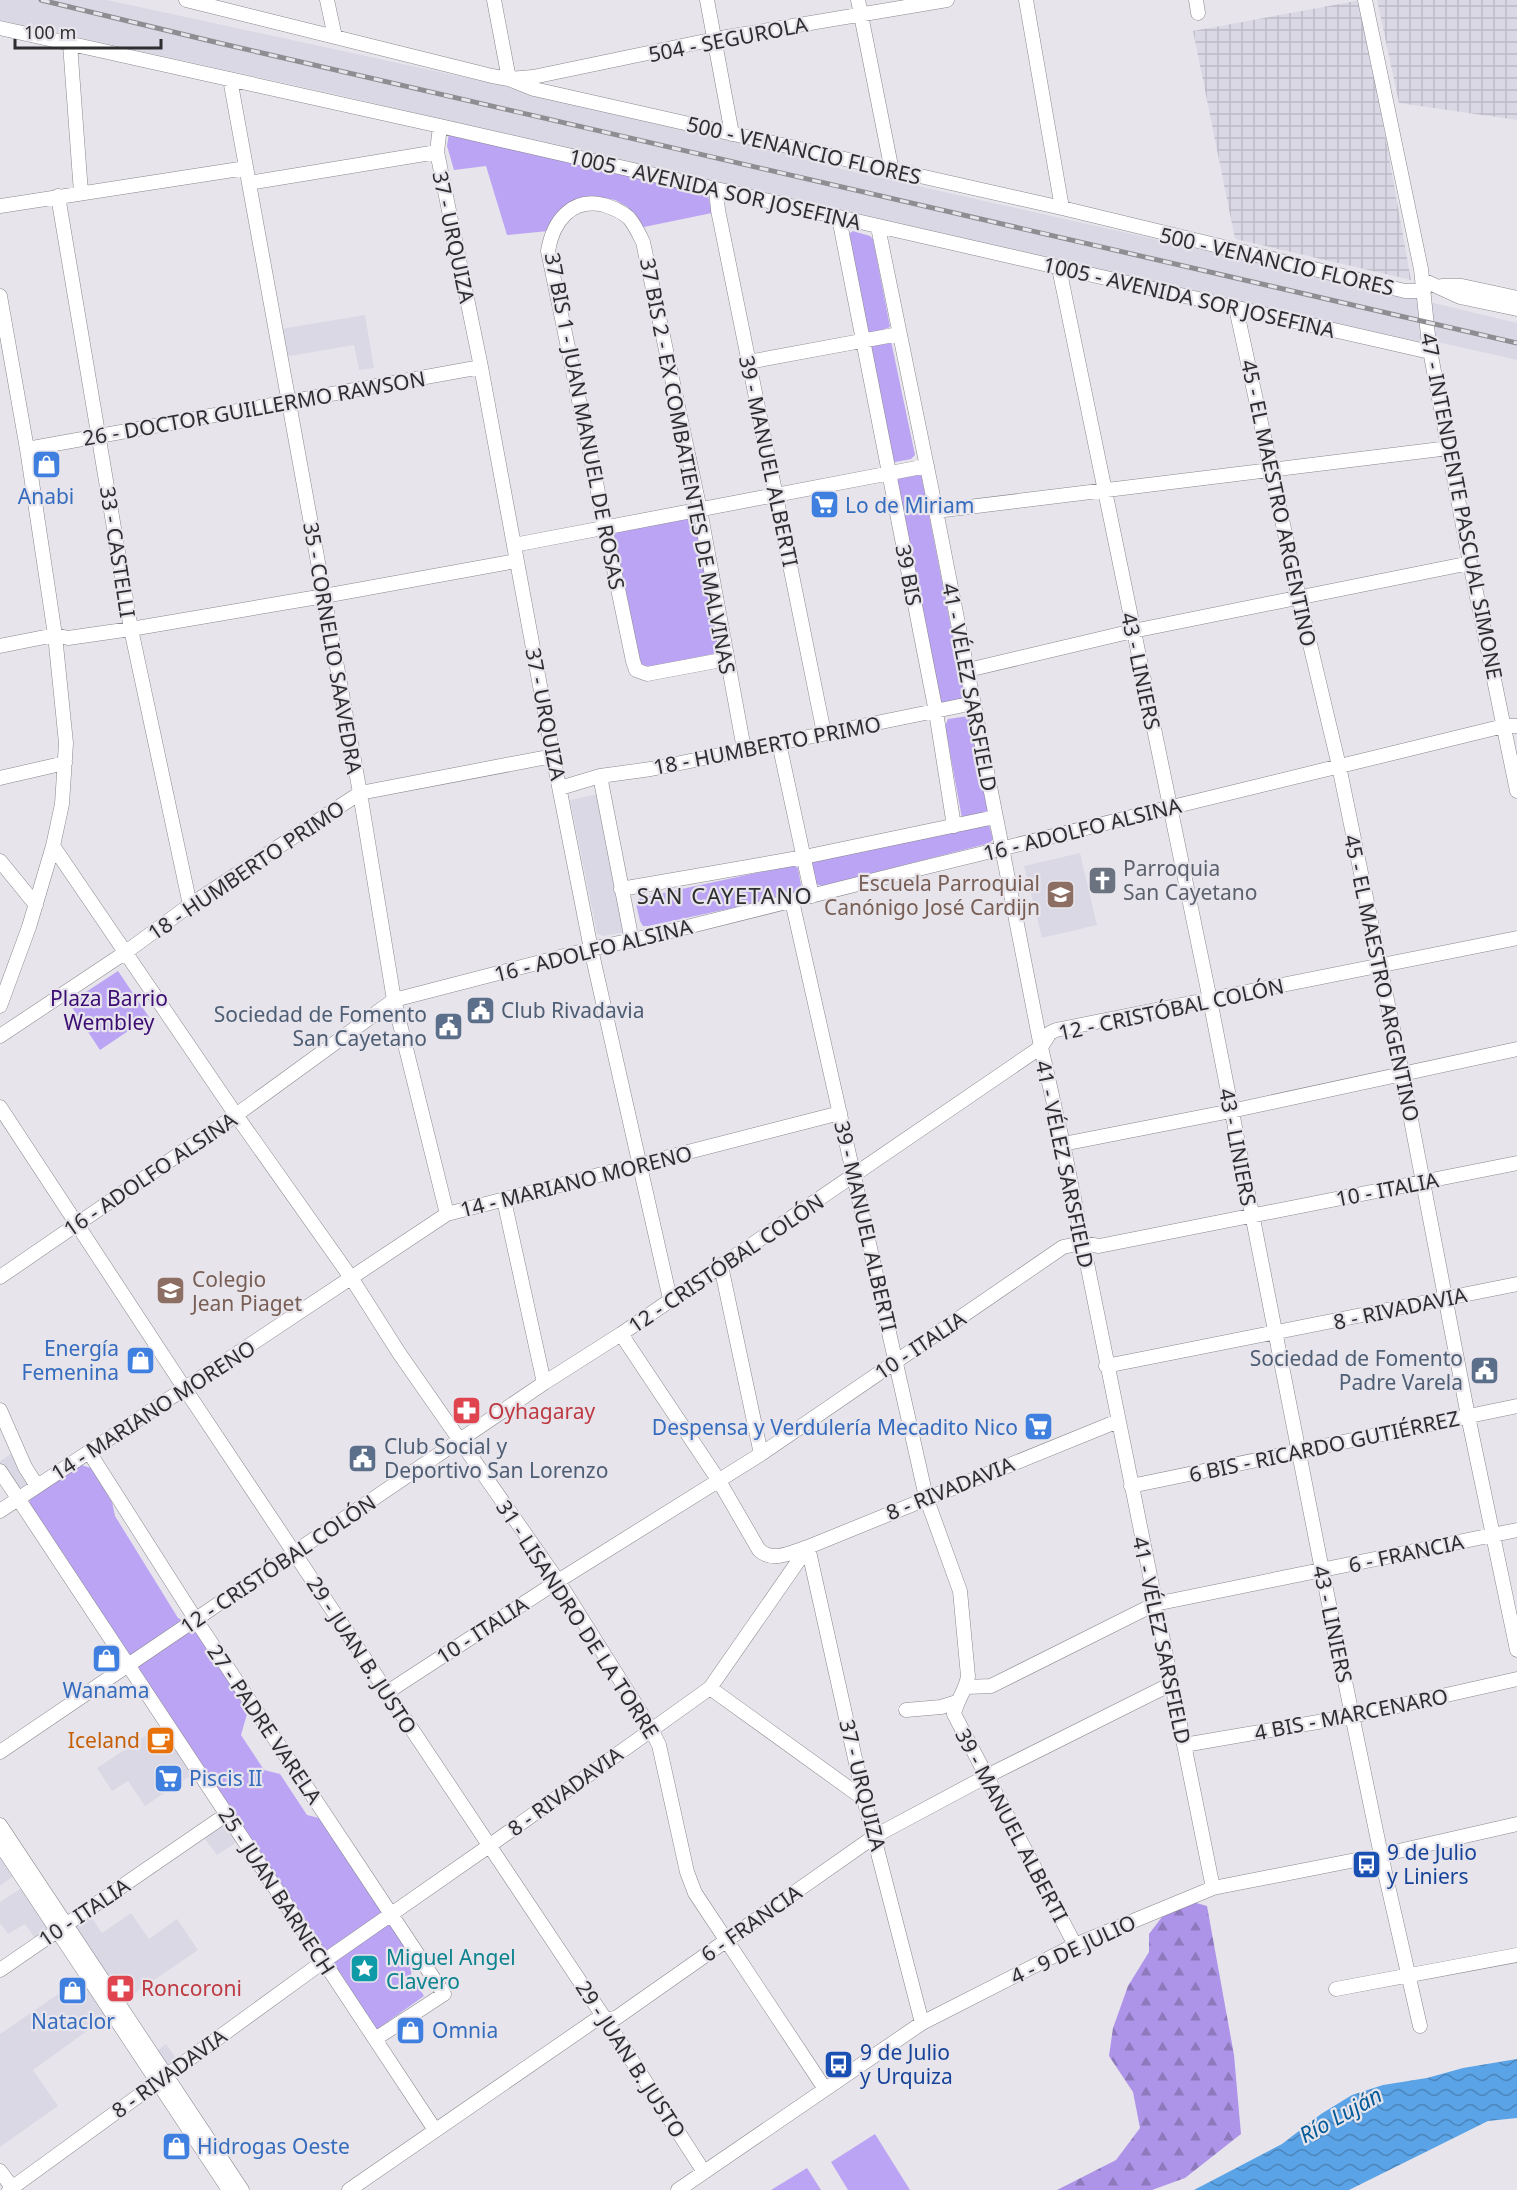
<svg xmlns="http://www.w3.org/2000/svg" width="1517" height="2190" font-family="'Noto Sans',sans-serif">
<style>
.built{fill:#dbd8e6}
.industrial{fill:url(#industrial-grid)}
.forest{fill:url(#forest-firs)}
.park{fill:#bba4f4}
.water{fill:url(#water-waves)}
.lines{fill:none;stroke-linecap:round;stroke-linejoin:round}
.minor-casing{stroke:#89878d;stroke-width:15}
.minor{stroke:#fff;stroke-width:14}
.rail-casing{stroke:#8e8d91;stroke-width:5}
.rail{stroke:#e7e5eb;stroke-width:3;stroke-dasharray:9;stroke-linecap:butt}
.labels{text-anchor:middle;dominant-baseline:central;stroke-width:4.5;stroke-linejoin:round;paint-order:stroke}
.street-label{font-size:21px;fill:#2e2d2f;stroke:#e7e5eb}
.shop-label{font-size:21px;fill:#366cbe;stroke:#e7e5eb;text-anchor:start}
.worship-label{font-size:21px;fill:#5b616d;stroke:#e7e5eb;text-anchor:start}
.education-label{font-size:21px;fill:#785e54;stroke:#e7e5eb;text-anchor:end}
.park-label{font-size:21px;fill:#3c0d72;stroke:#e7e5eb}
.service-label{font-size:21px;fill:#4e5e75;stroke:#e7e5eb;text-anchor:start}
.health-label{font-size:21px;fill:#be3a42;stroke:#e7e5eb;text-anchor:start}
.food-label{font-size:21px;fill:#c56008;stroke:#e7e5eb;text-anchor:end}
.transit-label{font-size:21px;fill:#164399;stroke:#e7e5eb;text-anchor:start}
.culture-label{font-size:21px;fill:#0d838f;stroke:#e7e5eb;text-anchor:start}
.neighbourhood-label{font-size:22px;letter-spacing:1.5px;fill:#2e2d2f;stroke:#e7e5eb}
.water-label{font-size:22px;font-style:italic;fill:#025a98;stroke:#e7e5eb}
</style>
<defs>
<pattern id="industrial-grid" width="8" height="8" patternUnits="userSpaceOnUse" patternTransform="scale(1.5)"><rect width="8" height="8" fill="#dbd8e6"/><path d="M0 4h8M4 0v8" fill="none" stroke="#bcbac6"/></pattern>
<pattern id="forest-firs" width="22" height="20" patternUnits="userSpaceOnUse" patternTransform="scale(1.5)"><rect width="22" height="20" fill="#ae94e9"/><path d="M5 1l3.5 6h-7zM16 11l3.5 6h-7z" fill="#8e79bd"/></pattern>
<pattern id="water-waves" width="16" height="10" patternUnits="userSpaceOnUse" patternTransform="scale(1.5)"><rect width="16" height="10" fill="#5aa3e6"/><path d="M0 5q4-4 8 0t8 0" fill="none" stroke="#4b85bb"/></pattern>
</defs>
<rect width="100%" height="100%" fill="#e7e5eb"/>
<path class="built" d="M0 0H107L495 84 704 131 833 167 1342 281 1517 323V360L1442 343 1420 342 666 172 352 98 0 20Z
M365 315 374 368 359 370 354 345 284 357 280 329Z
M602 793 627 932 602 936 597 933 570 800Z
M1080 853 1097 925 1042 938 1024 866Z
M14 1452 29 1484 26 1489 17 1490 0 1464V1461Z
M161 1726 193 1774 145 1806 128 1781 112 1791 97 1768Z
M222 1825 228 1829 237 1842 217 1855 202 1835Z
M0 1852 15 1875 0 1886Z
M23 1887 48 1928 37 1941 25 1924 8 1934 0 1923V1902Z
M131 1913 149 1939 177 1919 198 1950 122 2002 74 1926 89 1914 102 1933Z
M83 1977 108 2016 33 2070 58 2106 0 2147V2034Z
M166 2044 178 2061 167 2067 155 2052Z"/>
<path class="industrial" d="M1361 0 1411 280 1235 239 1193 31Z
M1377 0H1517V120L1399 103Z"/>
<path class="forest" d="M1193 1902 1207 1906 1234 2055 1241 2134 1185 2178 1152 2190H1057L1116 2160 1140 2128 1133 2092 1109 2056 1113 2028 1128 1986 1149 1952V1934L1162 1917Z"/>
<path class="park" d="M449 133 707 191 712 213 644 227 628 207 615 200 599 197 580 199 548 231 507 235 486 166 454 170 447 146Z
M853 231 870 236 873 239 890 327 871 334 868 332 849 234Z
M891 341 915 455 911 459 895 462H893L866 345Z
M921 474 965 699 941 706 895 476Z
M688 517 695 523 720 648 716 653 713 654 650 667 640 664 613 538 614 533 619 531Z
M968 716 971 717 990 813 962 818 945 726 948 719Z
M989 825 993 839 990 843 822 886 816 884 810 862Z
M793 865 798 868 802 891 798 894 648 926H643L640 921 636 904 640 898Z
M118 971 149 1017 100 1050 69 1003Z
M81 1465 91 1468 112 1502 115 1516 178 1618 195 1627 249 1707 241 1735 264 1770 280 1774 307 1815 323 1819 413 1959 411 1975 424 1996 376 2030 30 1504 29 1498Z
M875 2134 910 2190H848L831 2162Z
M807 2168 821 2190H771Z"/>
<path class="water" d="M1517 2059V2118L1488 2121 1349 2190H1194L1282 2144 1321 2114 1352 2095 1383 2085 1427 2078 1463 2068Z"/>
<g class="lines">
<defs>
<path id="minor" d="M186 0 492 76 509 79 534 89 1062 208 1405 291H1424
M327 0 335 37
M494 0 509 79 533 77 715 39 947 0
M707 0 732 134
M858 0 892 171
M1026 0 1062 208
M1196 0 1198 13
M1365 0 1421 269 1429 345 1470 563 1517 791
M0 28 440 126 1430 352
M70 44 81 193
M230 79 360 793 394 1000 447 1214
M440 126 437 152 481 367 553 756 591 949 670 1299
M249 183 437 152
M716 189 718 210 824 733
M58 196 131 629 190 905
M0 206 246 168
M839 218 936 712 954 826
M878 227 936 511 1041 1047 1063 1144 1213 1888
M1059 268 1210 1000 1322 1570 1381 1855 1420 2026
M1423 280 1460 297 1517 309
M1442 286H1462L1517 298
M0 296 27 449 55 635 66 743 62 804 53 846 29 927 0 1006
M1236 308 1299 598 1339 766 1402 1073 1468 1416 1517 1650
M748 362 899 334
M27 449 481 367
M936 511 1449 448
M514 545 927 466
M0 646 55 635 68 638 131 629 324 596 516 561
M727 659 647 674 636 670 633 661 548 251C553 221 572 197 604 205 613 208 622 211 629 218 635 225 639 234 643 242L700 510 744 749
M968 670 1133 631 1470 563
M779 743 812 896
M600 776 632 941
M0 778 65 763
M560 788 600 776 651 769 974 703
M53 846 236 1115 352 1279 399 1353 558 1581 651 1729 659 1745 687 1872 695 1893 825 2089
M0 861 36 905
M621 889 804 857 995 817
M792 901 926 1497 960 1591 968 1676C966 1690 957 1700 954 1714L1075 1945
M0 1036 126 952 190 905 360 793 553 756
M0 1107 185 1389 605 2019 704 2172
M1063 1144 1231 1111 1517 1049
M504 1200 544 1383
M721 1266 761 1454
M0 1277 236 1115 394 1000 591 949 655 935 918 869 1504 726H1517
M621 1334 719 1481 759 1550C773 1563 792 1552 808 1547L864 1799 922 2023
M1106 1366 1517 1284
M0 1410 25 1467 37 1486
M89 1452 196 1620 444 1994 375 2039
M0 1471 435 2130
M1131 1486 1517 1406
M0 1511 447 1214 840 1113
M967 1687 991 1686 1155 1604 1517 1530
M710 1688 864 1799
M386 1693 558 1581 761 1454 1063 1247 1081 1243 1099 1246 1517 1163
M906 1710 941 1707 957 1702
M1184 1745 1353 1716 1517 1679
M0 1752 544 1383 621 1334 1041 1047 1050 1033 1056 1030 1517 938
M0 1825 242 2190
M0 1844 229 2190
M0 1970 227 1814
M1336 1989 1517 1955
M0 2171 14 2190
M9 2190 324 1961 489 1846 710 1688 808 1547 1118 1421
M349 2190 594 2021 616 2018 875 1836 987 1776 1171 1684
M678 2190 922 2023 1075 1945 1213 1888 1381 1855 1517 1824"/>
</defs>
<use href="#minor" class="minor-casing"/>
<use href="#minor" class="minor"/>
<defs>
<path id="rail" d="M41 0 219 43 1517 343"/>
</defs>
<use href="#rail" class="rail-casing"/>
<use href="#rail" class="rail"/>
</g>
<defs>
<symbol id="shop-square" viewBox="-11 -11 22 22"><rect x="-9" y="-9" width="18" height="18" rx="4" fill="#3f7fe0" stroke="#e7e5eb"/><path d="M-5-2.5h2.3a2.7 3.5 0 0 1 5.4 0H5L5.5 6h-11ZM-1.5-2.5h3a1.5 2.3 0 0 0-3 0Z" fill="#fff"/></symbol>
<symbol id="supermarket-square" viewBox="-11 -11 22 22"><rect x="-9" y="-9" width="18" height="18" rx="4" fill="#3f7fe0" stroke="#e7e5eb"/><path d="M-6-5.5h2.5l.6 2H6L4.5 2H-2.5L-4.4-4H-6ZM-1.5 3.2a1.3 1.3 0 1 0 .1 0ZM3 3.2a1.3 1.3 0 1 0 .1 0Z" fill="#fff"/></symbol>
<symbol id="church-square" viewBox="-11 -11 22 22"><rect x="-9" y="-9" width="18" height="18" rx="4" fill="#6b7280" stroke="#e7e5eb"/><path d="M-1.2-6h2.4v3.5h3.3v2.4h-3.3V6h-2.4V-.1h-3.3v-2.4h3.3Z" fill="#fff"/></symbol>
<symbol id="school-square" viewBox="-11 -11 22 22"><rect x="-9" y="-9" width="18" height="18" rx="4" fill="#8d6e63" stroke="#e7e5eb"/><path d="M0-5L7-2L0 1L-7-2ZM-4 1L0 2.5L4 1V4Q0 6-4 4Z" fill="#fff"/></symbol>
<symbol id="civic-square" viewBox="-11 -11 22 22"><rect x="-9" y="-9" width="18" height="18" rx="4" fill="#5c6f8a" stroke="#e7e5eb"/><path d="M-.6-6.5H3V-4.5H.6V-3L4-1V1h2V6H-6V1h2V-1L-.6-3ZM-1.2 2.5V6h2.4V2.5Z" fill="#fff"/></symbol>
<symbol id="pharmacy-square" viewBox="-11 -11 22 22"><rect x="-9" y="-9" width="18" height="18" rx="4" fill="#e0444e" stroke="#e7e5eb"/><path d="M-2-6h4v4h4v4h-4v4h-4v-4h-4v-4h4Z" fill="#fff"/></symbol>
<symbol id="cafe-square" viewBox="-11 -11 22 22"><rect x="-9" y="-9" width="18" height="18" rx="4" fill="#e8710a" stroke="#e7e5eb"/><path d="M-5.5-4.5H6V0H3Q3 3.5 0 3.5H-2.5Q-5.5 3.5-5.5 0ZM3-3.2v2h1.7v-2ZM-6 4.5H4V6H-6Z" fill="#fff"/></symbol>
<symbol id="bus-square" viewBox="-11 -11 22 22"><rect x="-9" y="-9" width="18" height="18" rx="4" fill="#1a4fb4" stroke="#e7e5eb"/><path d="M-5-6H5V4H4V6H2V4H-2V6H-4V4H-5ZM-3.5-4V0h7V-4ZM-3.5 1.2v1.5H-2V1.2ZM2 1.2v1.5H3.5V1.2Z" fill="#fff"/></symbol>
<symbol id="sight-square" viewBox="-11 -11 22 22"><rect x="-9" y="-9" width="18" height="18" rx="4" fill="#0f9aa8" stroke="#e7e5eb"/><path d="M0-6L1.8-2.2L6-1.7L2.9 1.2L3.7 5.4L0 3.3L-3.7 5.4L-2.9 1.2L-6-1.7L-1.8-2.2Z" fill="#fff"/></symbol>
</defs>
<g fill-rule="evenodd">
<use href="#shop-square" x="30" y="448" width="33" height="33"/>
<use href="#supermarket-square" x="808" y="488" width="33" height="33"/>
<use href="#church-square" x="1086" y="864" width="33" height="33"/>
<use href="#school-square" x="1044" y="878" width="33" height="33"/>
<use href="#civic-square" x="464" y="994" width="33" height="33"/>
<use href="#civic-square" x="432" y="1010" width="33" height="33"/>
<use href="#school-square" x="154" y="1274" width="33" height="33"/>
<use href="#shop-square" x="124" y="1344" width="33" height="33"/>
<use href="#civic-square" x="1468" y="1354" width="33" height="33"/>
<use href="#pharmacy-square" x="450" y="1394" width="33" height="33"/>
<use href="#supermarket-square" x="1022" y="1410" width="33" height="33"/>
<use href="#civic-square" x="346" y="1442" width="33" height="33"/>
<use href="#shop-square" x="90" y="1642" width="33" height="33"/>
<use href="#cafe-square" x="144" y="1724" width="33" height="33"/>
<use href="#supermarket-square" x="152" y="1762" width="33" height="33"/>
<use href="#bus-square" x="1350" y="1848" width="33" height="33"/>
<use href="#sight-square" x="348" y="1952" width="33" height="33"/>
<use href="#pharmacy-square" x="104" y="1972" width="33" height="33"/>
<use href="#shop-square" x="56" y="1974" width="33" height="33"/>
<use href="#shop-square" x="394" y="2014" width="33" height="33"/>
<use href="#bus-square" x="822" y="2048" width="33" height="33"/>
<use href="#shop-square" x="160" y="2130" width="33" height="33"/>
</g>
<g class="labels">
<g class="street-label">
<text transform="translate(728 39) rotate(-11)">504 - SEGUROLA</text>
<text transform="translate(804 150) rotate(13)">500 - VENANCIO FLORES</text>
<text transform="translate(715 189) rotate(13)">1005 - AVENIDA SOR JOSEFINA</text>
<text transform="translate(454 237) rotate(78)">37 - URQUIZA</text>
<text transform="translate(1277 261) rotate(13)">500 - VENANCIO FLORES</text>
<text transform="translate(1189 297) rotate(13)">1005 - AVENIDA SOR JOSEFINA</text>
<text transform="translate(254 408) rotate(-10)">26 - DOCTOR GUILLERMO RAWSON</text>
<text transform="translate(585 421) rotate(79)">37 BIS 1 - JUAN MANUEL DE ROSAS</text>
<text transform="translate(769 461) rotate(78)">39 - MANUEL ALBERTI</text>
<text transform="translate(688 466) rotate(79)">37 BIS 2 - EX COMBATIENTES DE MALVINAS</text>
<text transform="translate(1279 503) rotate(78)">45 - EL MAESTRO ARGENTINO</text>
<text transform="translate(1462 506) rotate(79)">47 - INTENDENTE PASCUAL SIMONE</text>
<text transform="translate(118 552) rotate(81)">33 - CASTELLI</text>
<text transform="translate(909 575) rotate(79)">39 BIS</text>
<text transform="translate(333 648) rotate(80)">35 - CORNELIO SAAVEDRA</text>
<text transform="translate(1141 671) rotate(78)">43 - LINIERS</text>
<text transform="translate(970 687) rotate(79)">41 - VÉLEZ SARSFIELD</text>
<text transform="translate(546 714) rotate(79)">37 - URQUIZA</text>
<text transform="translate(767 745) rotate(-11)">18 - HUMBERTO PRIMO</text>
<text transform="translate(1082 829) rotate(-14)">16 - ADOLFO ALSINA</text>
<text transform="translate(246 870) rotate(-34)">18 - HUMBERTO PRIMO</text>
<text transform="translate(593 950) rotate(-14)">16 - ADOLFO ALSINA</text>
<text transform="translate(1382 978) rotate(78)">45 - EL MAESTRO ARGENTINO</text>
<text transform="translate(1171 1009) rotate(-12)">12 - CRISTÓBAL COLÓN</text>
<text transform="translate(1238 1147) rotate(79)">43 - LINIERS</text>
<text transform="translate(1065 1164) rotate(78)">41 - VÉLEZ SARSFIELD</text>
<text transform="translate(150 1174) rotate(-34)">16 - ADOLFO ALSINA</text>
<text transform="translate(576 1181) rotate(-14)">14 - MARIANO MORENO</text>
<text transform="translate(1387 1189) rotate(-11)">10 - ITALIA</text>
<text transform="translate(866 1226) rotate(77)">39 - MANUEL ALBERTI</text>
<text transform="translate(726 1263) rotate(-34)">12 - CRISTÓBAL COLÓN</text>
<text transform="translate(1400 1308) rotate(-12)">8 - RIVADAVIA</text>
<text transform="translate(920 1345) rotate(-34)">10 - ITALIA</text>
<text transform="translate(153 1410) rotate(-33)">14 - MARIANO MORENO</text>
<text transform="translate(1324 1446) rotate(-12)">6 BIS - RICARDO GUTIÉRREZ</text>
<text transform="translate(950 1488) rotate(-22)">8 - RIVADAVIA</text>
<text transform="translate(1406 1553) rotate(-12)">6 - FRANCIA</text>
<text transform="translate(278 1564) rotate(-34)">12 - CRISTÓBAL COLÓN</text>
<text transform="translate(578 1619) rotate(57)">31 - LISANDRO DE LA TORRE</text>
<text transform="translate(1333 1624) rotate(78)">43 - LINIERS</text>
<text transform="translate(482 1630) rotate(-33)">10 - ITALIA</text>
<text transform="translate(1162 1640) rotate(78)">41 - VÉLEZ SARSFIELD</text>
<text transform="translate(362 1655) rotate(57)">29 - JUAN B. JUSTO</text>
<text transform="translate(1351 1714) rotate(-11)">4 BIS - MARCENARO</text>
<text transform="translate(265 1724) rotate(56)">27 - PADRE VARELA</text>
<text transform="translate(863 1785) rotate(76)">37 - URQUIZA</text>
<text transform="translate(565 1791) rotate(-36)">8 - RIVADAVIA</text>
<text transform="translate(1012 1825) rotate(62)">39 - MANUEL ALBERTI</text>
<text transform="translate(277 1891) rotate(57)">25 - JUAN BARNECH</text>
<text transform="translate(84 1912) rotate(-34)">10 - ITALIA</text>
<text transform="translate(751 1923) rotate(-35)">6 - FRANCIA</text>
<text transform="translate(1073 1949) rotate(-25)">4 - 9 DE JULIO</text>
<text transform="translate(631 2059) rotate(57)">29 - JUAN B. JUSTO</text>
<text transform="translate(169 2073) rotate(-36)">8 - RIVADAVIA</text>
</g>
<g class="shop-label">
<text x="46" y="496" text-anchor="middle">Anabi</text>
<text x="845" y="505">Lo de Miriam</text>
<text x="119" y="1348" text-anchor="end">Energía<tspan x="119" dy="24">Femenina</tspan></text>
<text x="1018" y="1427" text-anchor="end">Despensa y Verdulería Mecadito Nico</text>
<text x="106" y="1690" text-anchor="middle">Wanama</text>
<text x="189" y="1778">Piscis II</text>
<text x="73" y="2021" text-anchor="middle">Nataclor</text>
<text x="432" y="2030">Omnia</text>
<text x="197" y="2146">Hidrogas Oeste</text>
</g>
<g class="worship-label">
<text x="1123" y="868">Parroquia<tspan x="1123" dy="24">San Cayetano</tspan></text>
</g>
<g class="education-label">
<text x="1040" y="883">Escuela Parroquial<tspan x="1040" dy="24">Canónigo José Cardijn</tspan></text>
<text x="192" y="1279" text-anchor="start">Colegio<tspan x="192" dy="24">Jean Piaget</tspan></text>
</g>
<g class="park-label">
<text x="109" y="998">Plaza Barrio<tspan x="109" dy="24">Wembley</tspan></text>
</g>
<g class="service-label">
<text x="501" y="1010">Club Rivadavia</text>
<text x="427" y="1014" text-anchor="end">Sociedad de Fomento<tspan x="427" dy="24">San Cayetano</tspan></text>
<text x="1463" y="1358" text-anchor="end">Sociedad de Fomento<tspan x="1463" dy="24">Padre Varela</tspan></text>
<text x="384" y="1446">Club Social y<tspan x="384" dy="24">Deportivo San Lorenzo</tspan></text>
</g>
<g class="health-label">
<text x="488" y="1411">Oyhagaray</text>
<text x="141" y="1988">Roncoroni</text>
</g>
<g class="food-label">
<text x="140" y="1740">Iceland</text>
</g>
<g class="transit-label">
<text x="1387" y="1852">9 de Julio<tspan x="1387" dy="24">y Liniers</tspan></text>
<text x="860" y="2052">9 de Julio<tspan x="860" dy="24">y Urquiza</tspan></text>
</g>
<g class="culture-label">
<text x="386" y="1957">Miguel Angel<tspan x="386" dy="24">Clavero</tspan></text>
</g>
<g class="neighbourhood-label">
<text x="725" y="895">SAN CAYETANO</text>
</g>
<g class="water-label">
<text transform="translate(1340 2114) rotate(-29)">Río Luján</text>
</g>
</g>
<path d="M15 39v9h146v-9" fill="none" stroke="#2e2d2f" stroke-width="3"/>
<text x="24" y="39" font-size="18" fill="#2e2d2f" stroke="#e7e5eb" stroke-width="4.5" paint-order="stroke">100 m</text>
</svg>
